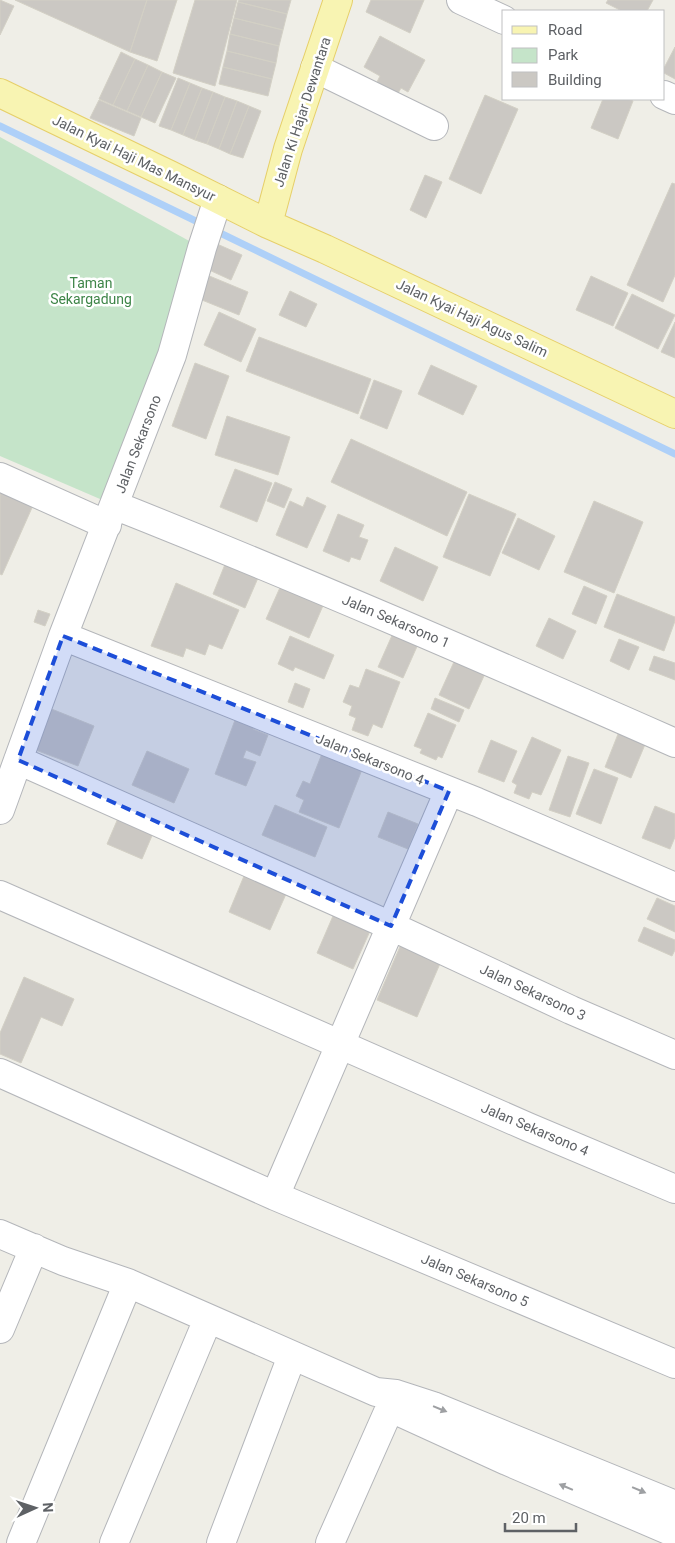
<svg xmlns="http://www.w3.org/2000/svg" width="675" height="1543" font-family="Roboto,sans-serif">
<style>
.green{fill:#c5e4c9}
.lines{fill:none;stroke-linecap:round;stroke-linejoin:round}
.stream{stroke:#aed0f8;stroke-width:7}
.building{fill:#cbc8c3;stroke:#d3d0c5}
.minor-casing{stroke:#b4b6ba;stroke-width:30}
.major-casing{stroke:#e6cf69;stroke-width:30}
.minor{stroke:#fff;stroke-width:28}
.major{stroke:#f8f4b2;stroke-width:28}
.oneway{fill:#9ea0a3}
.marked{fill:#1d4ed8;fill-opacity:0.2;stroke:#1d4ed8;stroke-width:4;stroke-dasharray:10 6;stroke-linejoin:round}
.labels{text-anchor:middle;dominant-baseline:central;stroke-width:5;stroke-linejoin:round;paint-order:stroke}
.street-label{font-size:14px;fill:#5e6165;stroke:#fff}
.park-label{font-size:14px;fill:#3e8548;stroke:#fff}
</style>
<rect width="100%" height="100%" fill="#efeee7"/>
<path class="green" d="M0 137 202 248 114 505 0 456Z"/>
<g class="lines">
<path class="stream" d="M0 126 204 225
M214 230 675 454"/>
</g>
<path class="building" d="M0 0 14 6 0 35Z
M15 0H147L130 52Z
M147 0H177L157 61 130 52Z
M195 0H237L215 86 173 73Z
M239 0H291L287 14 238 2Z
M371 0H424L410 33 366 12Z
M608 0H653L647 11H622L606 3Z
M238 2 287 14 283 30 234 18Z
M234 18 283 30 279 46 230 34Z
M230 34 279 46 276 63 227 51Z
M380 36 425 60 408 92 401 88 393 102 373 90 380 76 364 67Z
M675 47V79L664 73V68Z
M227 51 276 63 272 79 223 67Z
M121 52 135 59 113 105 99 99Z
M135 59 148 65 127 111 113 105Z
M148 65 162 72 141 117 127 111Z
M223 67 272 79 268 96 219 84Z
M162 72 176 78 155 123 141 117Z
M178 78 190 83 171 130 159 126Z
M190 83 202 88 183 135 171 130Z
M202 88 213 92 195 140 183 135Z
M213 92 225 97 207 144 195 140Z
M485 95 518 109 481 194 449 179Z
M225 97 237 101 219 149 207 144Z
M603 99H627L633 101 618 139 591 128Z
M99 100 141 118 134 136 90 118Z
M237 101 249 106 230 154 219 149Z
M249 106 261 111 243 158 230 154Z
M425 175 442 182 426 218 410 210Z
M672 183 675 184V275L663 302 627 285Z
M217 244 242 255 231 280 207 269Z
M207 275 248 292 239 315 197 298Z
M591 276 628 293 613 326 576 310Z
M290 291 317 304 306 327 279 315Z
M632 294 675 315 658 349 615 328Z
M219 312 256 329 241 362 204 345Z
M675 322V358L661 352Z
M259 337 371 379 358 414 246 371Z
M195 363 229 376 206 439 172 426Z
M431 365 477 386 463 415 418 394Z
M374 380 402 391 387 429 360 418Z
M227 416 290 437 278 475 215 455Z
M351 439 467 492 447 536 331 482Z
M235 469 272 483 257 522 220 507Z
M275 482 292 489 284 508 267 501Z
M0 485 35 501 2 575 0 574Z
M469 494 516 514 490 576 443 557Z
M307 497 326 506 307 548 276 535 290 501 303 507Z
M594 501 643 522 614 593 564 572Z
M338 514 364 525 359 537 368 540 360 560 351 557 349 562 323 551Z
M518 518 555 536 539 570 502 553Z
M395 547 438 567 423 601 380 581Z
M228 557 261 571 245 608 213 594Z
M176 583 239 610 222 649 209 644 205 655 186 648 183 657 151 646Z
M282 583 325 601 309 638 266 619Z
M584 586 607 596 596 624 572 614Z
M617 594 675 617V621L664 651 604 627Z
M38 610 50 614 45 626 34 622Z
M549 618 576 631 563 659 536 646Z
M394 631 419 642 403 678 378 667Z
M290 636 334 655 324 679 295 667 293 671 278 664Z
M619 639 639 647 629 670 610 661Z
M458 653 488 667 469 709 439 695Z
M654 656 675 663V680L649 670Z
M366 669 400 682 382 728 373 724 368 736 352 730 356 718 349 715 352 706 343 702 350 685 359 688Z
M295 683 310 689 303 708 288 702Z
M435 698 464 710 459 722 431 709Z
M49 708 94 726 78 766 33 749Z
M238 712 255 724 253 729 268 735 260 756 246 750 243 758 256 762 246 786 215 774Z
M428 713 456 725 442 758 438 756 436 760 420 753 422 749 414 746Z
M622 724 649 735 631 778 605 767Z
M532 737 561 750 541 795 532 792 529 799 514 793 517 785 512 782Z
M491 740 517 751 504 782 478 772Z
M147 751 189 769 174 803 132 785Z
M323 751 363 767 339 828 299 812 304 800 296 796 303 781 310 784Z
M568 756 589 763 570 817 549 810Z
M594 769 618 778 601 824 576 814Z
M275 805 327 827 315 857 262 835Z
M655 806 675 814V837L670 849 642 838Z
M388 812 418 824 408 849 378 837Z
M119 816 154 831 142 859 107 844Z
M244 876 286 894 270 930 229 912Z
M657 898 675 906V932L647 919Z
M333 916 370 931 353 969 317 953Z
M644 927 675 940V950L672 956 638 941Z
M402 942 442 959 417 1017 377 1000Z
M24 977 74 999 62 1026 41 1017 21 1063 0 1054V1033Z"/>
<g class="lines">
<defs>
<path id="minor" d="M461 0 504 20
M315 68 434 126
M664 95 675 100
M0 477 107 525
M114 505C303 580 489 661 675 743
M63 636 477 802 675 887
M18 760 391 926 571 1010 675 1055
M0 810 63 636 172 355 202 248 218 199
M0 895 528 1127 675 1189
M0 1073 275 1196 449 791
M275 1196 675 1364
M0 1234 63 1261 128 1283 376 1392 396 1394 433 1406 675 1505
M0 1329 34 1248
M391 1408 507 1461 675 1533
M21 1543 128 1283
M114 1543 208 1319
M221 1543 292 1356
M330 1543 396 1394"/>
<path id="major" d="M0 93 170 175 268 224 325 249 675 414
M268 224 288 149 338 0"/>
</defs>
<use href="#minor" class="minor-casing"/>
<use href="#major" class="major-casing"/>
<use href="#minor" class="minor"/>
<use href="#major" class="major"/>
</g>
<defs><path id="oneway-solid" d="M-6-.8H1V-3.2L6.5 0L1 3.2V.8H-6Z" transform="scale(1.25)"/></defs>
<g class="oneway">
<use href="#oneway-solid" transform="translate(440 1409) rotate(22)"/>
<use href="#oneway-solid" transform="translate(566 1487) rotate(-157)"/>
<use href="#oneway-solid" transform="translate(639 1490) rotate(23)"/>
</g>
<path class="marked" d="M63 636 449 791 391 926 18 760Z"/>
<g class="labels">
<g class="street-label">
<text transform="translate(302 112) rotate(-72)">Jalan Ki Hajar Dewantara</text>
<text transform="translate(134 158) rotate(26)">Jalan Kyai Haji Mas Mansyur</text>
<text transform="translate(472 318) rotate(25)">Jalan Kyai Haji Agus Salim</text>
<text transform="translate(138 444) rotate(-69)">Jalan Sekarsono</text>
<text transform="translate(396 621) rotate(23)">Jalan Sekarsono 1</text>
<text transform="translate(370 759) rotate(22)">Jalan Sekarsono 4</text>
<text transform="translate(533 992) rotate(25)">Jalan Sekarsono 3</text>
<text transform="translate(535 1129) rotate(23)">Jalan Sekarsono 4</text>
<text transform="translate(475 1280) rotate(23)">Jalan Sekarsono 5</text>
</g>
<g class="park-label">
<text x="91" y="283">Taman<tspan x="91" dy="16">Sekargadung</tspan></text>
</g>
</g>
<rect x="502" y="10" width="162" height="90" fill="#ffffff" stroke="#bfc0c1"/>
<rect x="512" y="26" width="25" height="8" fill="#f8f4b2" stroke="#bfc0c1"/>
<text x="548" y="35" font-size="15" fill="#5e6165">Road</text>
<rect x="512" y="48" width="25" height="15" fill="#c5e4c9" stroke="#bfc0c1"/>
<text x="548" y="60" font-size="15" fill="#5e6165">Park</text>
<rect x="512" y="72" width="25" height="15" fill="#cbc8c3" stroke="#bfc0c1"/>
<text x="548" y="85" font-size="15" fill="#5e6165">Building</text>
<g transform="translate(35 1508) rotate(87)" stroke="#ffffff" stroke-width="4" paint-order="stroke">
<path d="M0-4L9 19L0 12L-9 19Z" fill="#5e6165"/>
<text y="-8" font-size="14" font-weight="bold" text-anchor="middle" fill="#5e6165">N</text>
</g>
<path d="M505 1523v8h71v-8" fill="none" stroke="#5e6165" stroke-width="2.5"/>
<text x="512" y="1523" font-size="15" fill="#5e6165" stroke="#ffffff" stroke-width="4" paint-order="stroke">20 m</text>
</svg>
